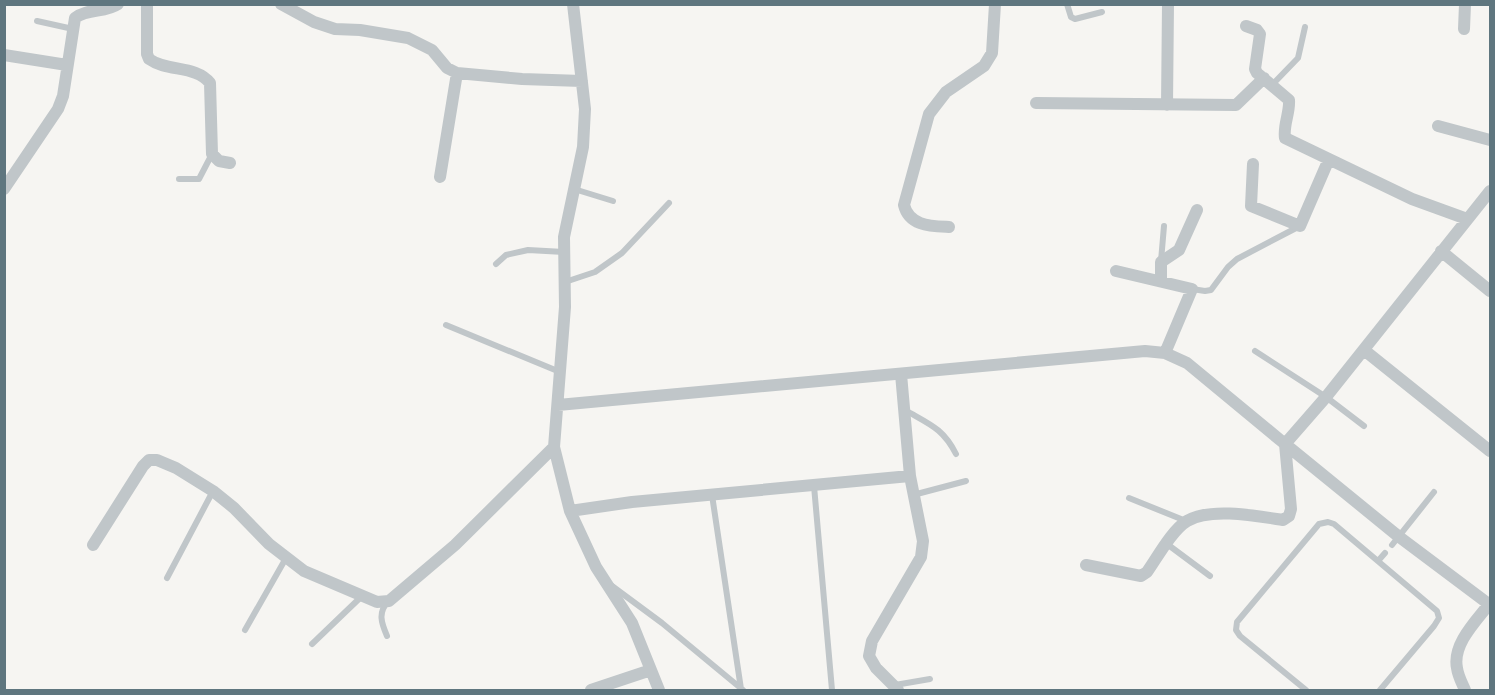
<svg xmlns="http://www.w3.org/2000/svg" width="1495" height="695" font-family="'Fira Sans Condensed',sans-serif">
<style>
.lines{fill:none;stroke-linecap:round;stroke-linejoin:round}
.service{stroke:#c0c6c9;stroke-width:6}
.minor{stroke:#c0c6c9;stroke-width:12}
</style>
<rect width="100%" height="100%" fill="#f6f5f2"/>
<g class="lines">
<path class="service" d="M1067 4 1071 17 1075 19 1102 12
M37 21 73 29
M1272 85 1298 58 1305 27
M179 179H199L212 154
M574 189 613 201
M1161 261 1164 226
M496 264 506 255 528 250 564 252
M565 282 595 272 622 253 669 203
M1192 289 1205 291 1211 290 1228 267 1237 259 1300 226
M446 325 560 372
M1255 351 1326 397 1364 426
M905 410C929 424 943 428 956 454
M814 486 832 690
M712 495 741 689
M913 495 966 481
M1129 498 1186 521
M1167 544 1210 576
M1392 545 1434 492
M1378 561 1385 553
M167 578 213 491
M612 586 662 623 743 690
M245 630 286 558
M387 636C381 622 378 613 388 601
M312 644 362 596
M895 685 930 679
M1306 690 1240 636 1236 630 1237 622 1319 524 1328 522 1334 524 1437 611 1439 618 1434 626 1380 690"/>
<path class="minor" d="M147 4V54L149 59C167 72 196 65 210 83L212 154 219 161 230 163
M281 4 314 22 335 29 360 30 408 38 432 50 447 68 457 73 522 79 582 81
M573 4 585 109 583 147 564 237 565 307 554 447 570 511 596 567 632 623 659 690
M1246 26 1257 30 1260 34 1255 69 1257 73 1289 100C1290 113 1283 125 1285 138L1412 199 1467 219
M1464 29 1465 4
M4 55 67 65
M1036 103 1236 105 1264 78
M1167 105 1168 4
M1438 126 1490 140
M1253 164 1251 206 1300 226 1329 159
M440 177 457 73
M4 189 58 109 63 96 75 18C88 8 105 13 118 4
M1490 191 1326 397 1285 444 1398 536 1490 605
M949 227C931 226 909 226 904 205L929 114 946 92 984 66 992 53 995 4
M1441 251 1490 291
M1116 271 1192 289 1165 353
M1161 280V262L1179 250 1197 210
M1364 350 1490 451
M558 405 1145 351 1165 353 1187 363 1285 444 1291 509 1289 516 1283 520C1257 516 1210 507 1187 521 1172 530 1157 558 1147 572L1141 576 1086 565
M570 511 632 502 910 476
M93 545 143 466 149 460H157L176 468 213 491 234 508 269 544 304 571 377 602 389 601 455 545 554 447
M591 690 651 670
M898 690 876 668 869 656 872 641 921 557 923 541 910 476 901 374
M1465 690C1462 683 1458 676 1457 668 1452 644 1477 620 1490 603"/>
</g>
<rect width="1495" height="695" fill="none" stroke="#5f767f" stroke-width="12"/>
</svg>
